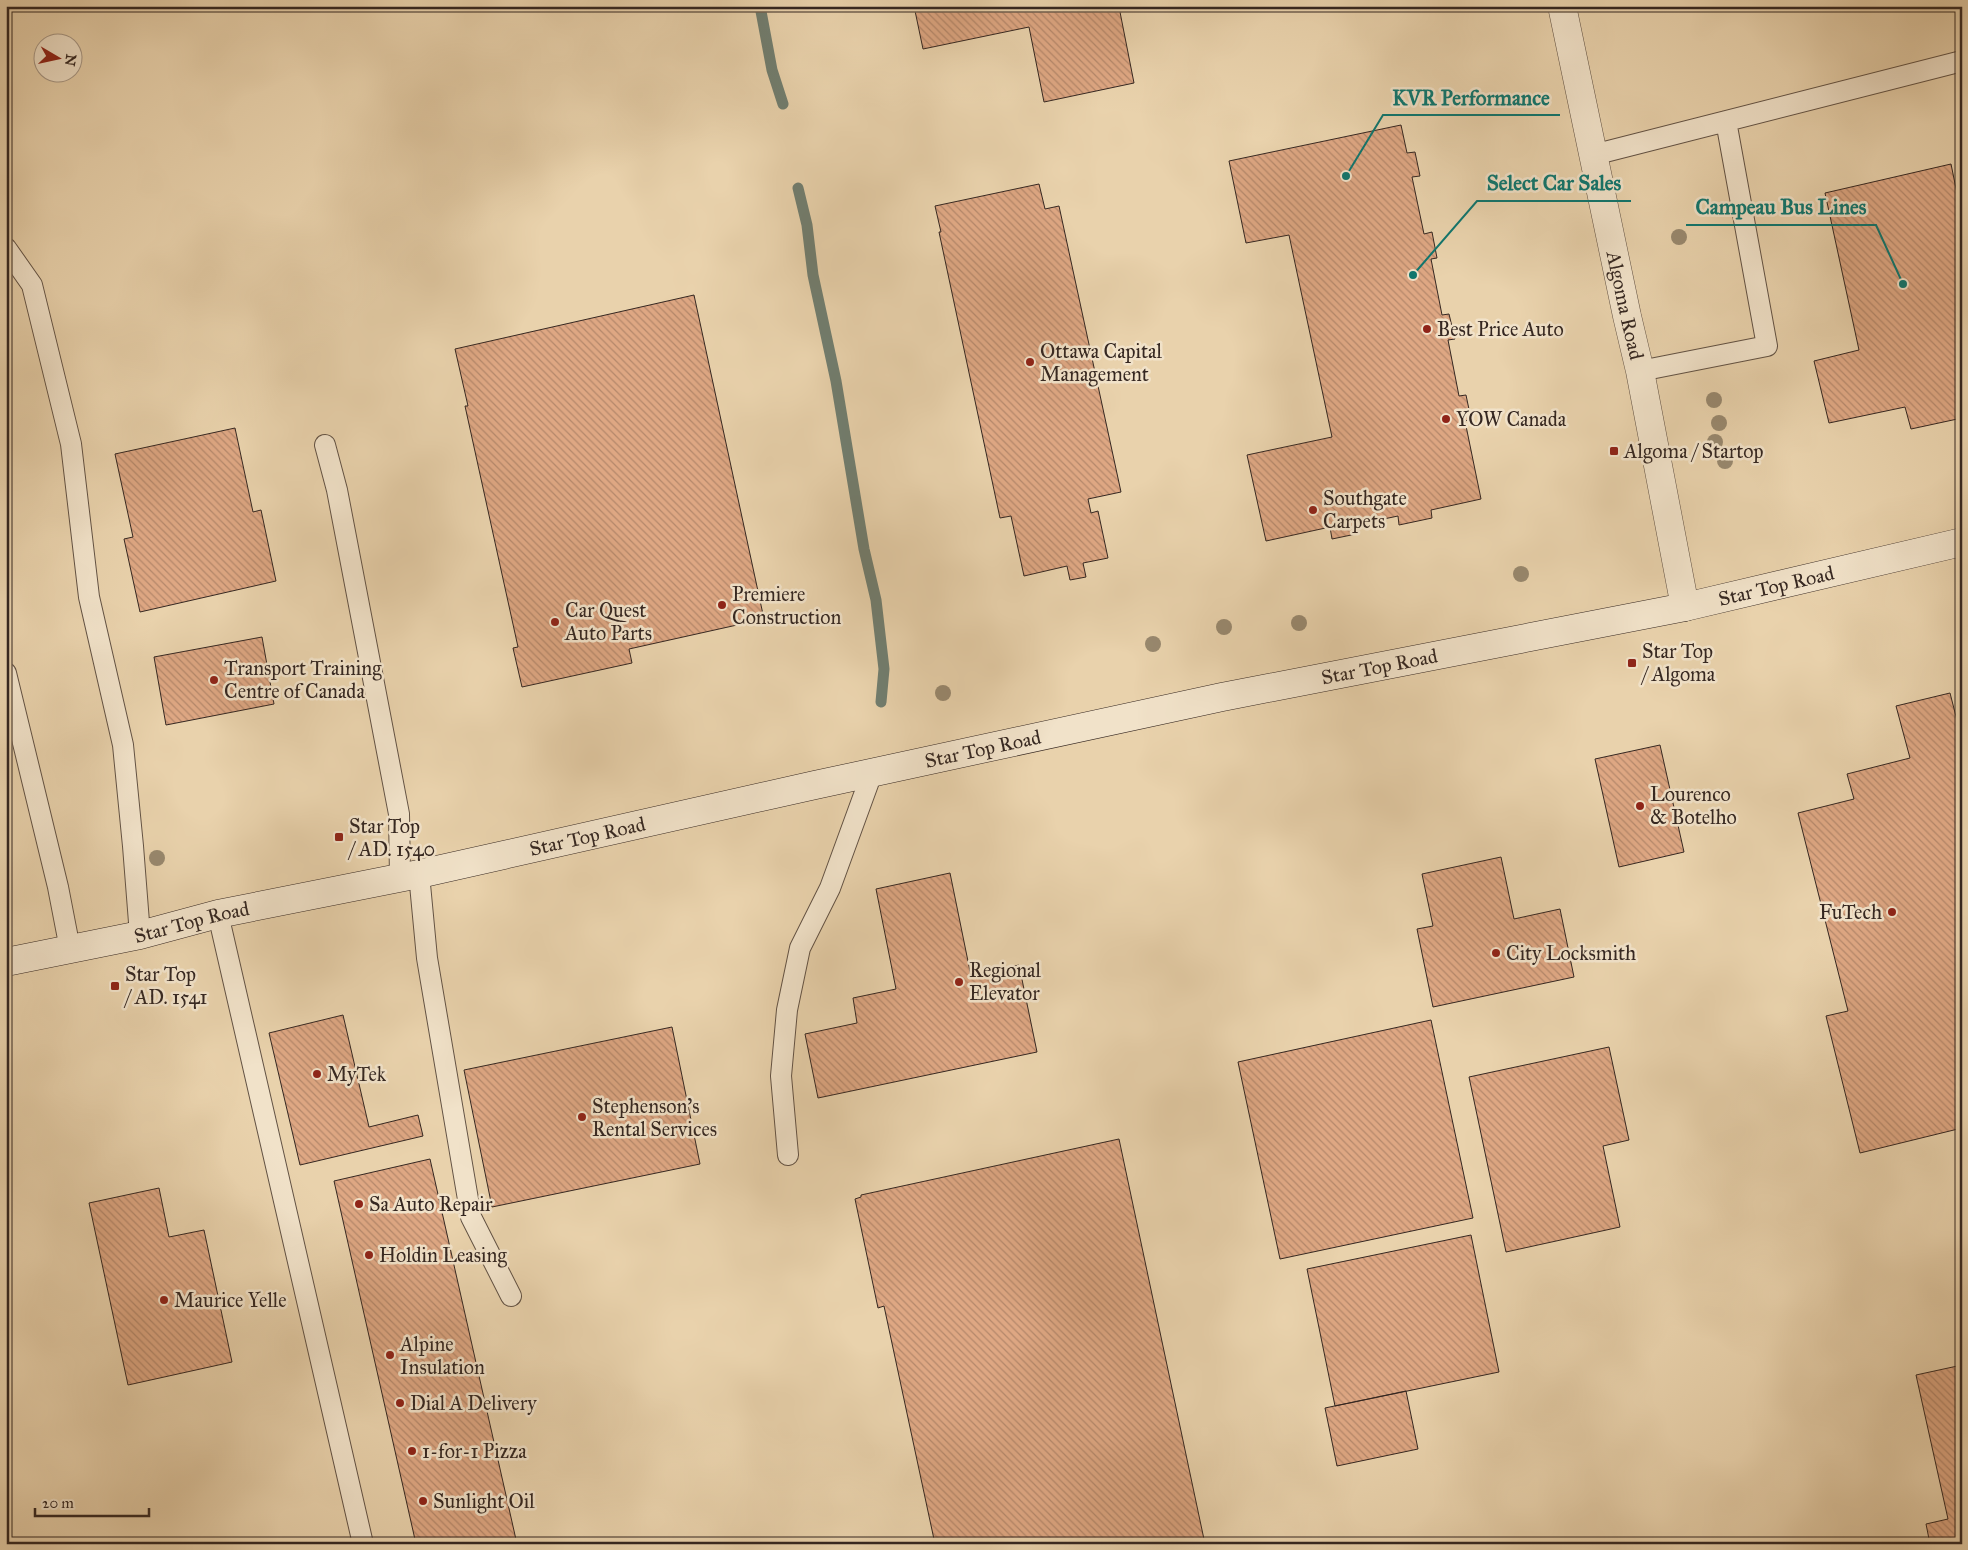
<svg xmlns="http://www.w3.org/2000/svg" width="1968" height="1550" font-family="'IM FELL Great Primer',serif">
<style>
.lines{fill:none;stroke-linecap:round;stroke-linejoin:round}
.stream{stroke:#717e70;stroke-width:11}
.building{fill:url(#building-back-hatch);stroke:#352721}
.lane-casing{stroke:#625244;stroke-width:22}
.street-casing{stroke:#625244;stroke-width:29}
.secondary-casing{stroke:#352721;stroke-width:29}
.lane{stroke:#f1e2c9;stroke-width:20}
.street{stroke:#f1e2c9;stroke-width:28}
.secondary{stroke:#f1e2c9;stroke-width:28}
.tree{fill:#98886e}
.poi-dot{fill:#8f2418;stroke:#f1e2c9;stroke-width:2}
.labels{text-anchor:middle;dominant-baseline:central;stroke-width:5;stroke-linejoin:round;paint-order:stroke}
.street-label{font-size:20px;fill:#352721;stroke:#f1e2c9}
.poi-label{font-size:20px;fill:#352721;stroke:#f1e2c9;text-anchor:start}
.leader{fill:none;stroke:#0f766e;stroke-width:2}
.callout-dot{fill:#0f766e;stroke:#f1e2c9;stroke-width:2}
.callout-label{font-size:21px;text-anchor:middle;font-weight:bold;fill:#0f766e;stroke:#f1e2c9;stroke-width:5;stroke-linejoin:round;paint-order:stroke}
</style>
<defs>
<pattern id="building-back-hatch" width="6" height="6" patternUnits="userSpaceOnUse" patternTransform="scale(1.25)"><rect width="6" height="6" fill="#dea783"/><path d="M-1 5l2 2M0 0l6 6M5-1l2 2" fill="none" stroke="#b5886b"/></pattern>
</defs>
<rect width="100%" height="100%" fill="#e9d2ac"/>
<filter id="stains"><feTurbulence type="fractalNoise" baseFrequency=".004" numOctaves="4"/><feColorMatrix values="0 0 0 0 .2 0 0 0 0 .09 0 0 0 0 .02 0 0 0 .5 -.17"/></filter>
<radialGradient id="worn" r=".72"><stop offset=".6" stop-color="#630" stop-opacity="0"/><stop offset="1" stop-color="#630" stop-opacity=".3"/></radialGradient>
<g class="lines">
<path class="stream" d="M760 6 772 70 783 104
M798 188 807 225 813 275 836 381 864 549 876 600 884 669 881 702"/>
</g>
<path class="building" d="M914 6H1145L1120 12 1134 83 1044 102 1029 27 923 49Z
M1401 125 1407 153 1415 152 1420 176 1412 177 1424 234 1432 232 1437 258 1431 259 1442 315 1449 314 1455 339 1448 340 1459 396 1466 395 1471 419 1465 421 1481 499 1431 510 1432 518 1399 525 1398 516 1355 525 1356 534 1332 539 1330 527 1266 541 1247 455 1332 437 1289 235 1246 243 1229 161Z
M1951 164 1962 218V418L1911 429 1905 407 1829 423 1814 361 1859 350 1825 193Z
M1039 184 1045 209 1059 206 1121 492 1088 499 1091 513 1098 511 1108 558 1083 563 1086 577 1070 580 1067 566 1024 576 1011 516 1000 518 939 232H941L935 206Z
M694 295 764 619 629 649 632 663 522 687 513 648 518 647 465 406H468L455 349Z
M235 428 253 512 261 510 276 581 140 612 124 539 133 537 115 454Z
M262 637 274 704 166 725 154 657Z
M1950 693 1962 740V1128L1860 1153 1826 1016 1848 1011 1798 813 1854 799 1847 774 1910 758 1896 706Z
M1660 745 1684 852 1619 867 1595 759Z
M1501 857 1514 919 1560 909 1574 977 1433 1007 1417 929 1433 926 1422 874Z
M950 873 971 976 1019 965 1037 1052 818 1098 805 1034 857 1023 853 998 896 989 876 889Z
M343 1015 369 1127 418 1115 423 1136 300 1165 269 1033Z
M1431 1020 1473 1218 1280 1259 1238 1062Z
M672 1027 700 1164 492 1207 464 1070Z
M1609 1047 1629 1140 1603 1146 1620 1227 1506 1252 1469 1077Z
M1119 1139 1205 1544H935L884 1306 878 1308 855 1199 861 1197V1195Z
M430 1159 517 1544H416L334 1181Z
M159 1188 169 1237 204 1230 232 1362 128 1385 89 1203Z
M1471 1235 1499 1372 1335 1406 1307 1269Z
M1962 1365V1544H1930L1926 1524 1948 1519 1916 1375Z
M1406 1391 1418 1449 1337 1466 1325 1408Z"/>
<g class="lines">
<defs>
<path id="lane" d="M1593 155 1962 61
M6 248 32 285 71 444 89 597 123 745 133 846 140 935
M1640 371 1767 346 1726 121
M325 445 337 490 399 814 400 877
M6 673 58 887 70 949
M419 874 427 958 471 1217 511 1296
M218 914 363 1544
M788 1155 781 1076 787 1010 800 948 830 888 872 773"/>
<g id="street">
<path id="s1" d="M1562 6 1627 316 1640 371 1685 607"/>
</g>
<g id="secondary">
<path id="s2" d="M6 962 140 935 218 914 419 874 815 785 1222 697 1685 607 1962 542"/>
</g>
</defs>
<use href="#lane" class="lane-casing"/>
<use href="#street" class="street-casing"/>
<use href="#secondary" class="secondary-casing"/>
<use href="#lane" class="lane"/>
<use href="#street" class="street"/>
<use href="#secondary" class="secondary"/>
</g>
<g class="tree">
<circle cx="1679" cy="237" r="8"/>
<circle cx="1714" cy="400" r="8"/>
<circle cx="1719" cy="423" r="8"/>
<circle cx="1715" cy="442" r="8"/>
<circle cx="1725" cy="461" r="8"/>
<circle cx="1521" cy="574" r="8"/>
<circle cx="1299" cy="623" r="8"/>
<circle cx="1224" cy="627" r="8"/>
<circle cx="1153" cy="644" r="8"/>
<circle cx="943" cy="693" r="8"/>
<circle cx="157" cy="858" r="8"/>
</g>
<g class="poi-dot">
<circle cx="1427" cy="329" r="5"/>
<circle cx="1030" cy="362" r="5"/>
<circle cx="1446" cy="419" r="5"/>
<rect x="1609" y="446" width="10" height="10" rx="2.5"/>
<circle cx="1313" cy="510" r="5"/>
<circle cx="722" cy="605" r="5"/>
<circle cx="555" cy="622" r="5"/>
<rect x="1627" y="658" width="10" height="10" rx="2.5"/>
<circle cx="214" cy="680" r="5"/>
<circle cx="1640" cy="806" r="5"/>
<rect x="334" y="832" width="10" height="10" rx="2.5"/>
<circle cx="1892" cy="912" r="5"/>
<circle cx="1496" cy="953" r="5"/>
<circle cx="959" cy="982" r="5"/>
<rect x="110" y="981" width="10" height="10" rx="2.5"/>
<circle cx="317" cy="1074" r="5"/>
<circle cx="582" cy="1117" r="5"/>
<circle cx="359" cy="1204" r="5"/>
<circle cx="369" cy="1255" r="5"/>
<circle cx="164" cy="1300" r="5"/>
<circle cx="390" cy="1355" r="5"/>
<circle cx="400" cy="1403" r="5"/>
<circle cx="412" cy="1451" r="5"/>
<circle cx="423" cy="1501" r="5"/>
</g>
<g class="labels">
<g class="street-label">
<text stroke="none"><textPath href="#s1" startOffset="306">Algoma Road</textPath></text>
<text stroke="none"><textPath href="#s2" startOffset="1810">Star Top Road</textPath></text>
<text stroke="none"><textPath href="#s2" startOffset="1405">Star Top Road</textPath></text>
<text stroke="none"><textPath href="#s2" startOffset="1000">Star Top Road</textPath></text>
<text stroke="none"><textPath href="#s2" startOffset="595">Star Top Road</textPath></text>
<text stroke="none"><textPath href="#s2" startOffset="190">Star Top Road</textPath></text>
</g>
<g class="poi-label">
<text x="1437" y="329">Best Price Auto</text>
<text x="1040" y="351">Ottawa Capital<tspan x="1040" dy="23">Management</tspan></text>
<text x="1456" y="419">YOW Canada</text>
<text x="1624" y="451">Algoma / Startop</text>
<text x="1323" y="498">Southgate<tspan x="1323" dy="23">Carpets</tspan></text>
<text x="732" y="594">Premiere<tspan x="732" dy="23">Construction</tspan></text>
<text x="565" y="610">Car Quest<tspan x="565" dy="23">Auto Parts</tspan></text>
<text x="1642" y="651">Star Top<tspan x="1642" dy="23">/ Algoma</tspan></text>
<text x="224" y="668">Transport Training<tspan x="224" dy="23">Centre of Canada</tspan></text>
<text x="1650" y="794">Lourenco<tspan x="1650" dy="23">&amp; Botelho</tspan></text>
<text x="349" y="826">Star Top<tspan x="349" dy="23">/ AD. 1540</tspan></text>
<text x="1882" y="912" text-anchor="end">FuTech</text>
<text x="1506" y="953">City Locksmith</text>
<text x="969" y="970">Regional<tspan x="969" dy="23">Elevator</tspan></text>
<text x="125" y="974">Star Top<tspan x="125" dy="23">/ AD. 1541</tspan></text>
<text x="327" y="1074">MyTek</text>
<text x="592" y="1106">Stephenson's<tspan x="592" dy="23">Rental Services</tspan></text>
<text x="369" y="1204">Sa Auto Repair</text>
<text x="379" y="1255">Holdin Leasing</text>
<text x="174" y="1300">Maurice Yelle</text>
<text x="400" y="1344">Alpine<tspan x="400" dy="23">Insulation</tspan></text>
<text x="410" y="1403">Dial A Delivery</text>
<text x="422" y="1451">1-for-1 Pizza</text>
<text x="433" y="1501">Sunlight Oil</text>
</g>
</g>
<path class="leader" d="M1346 176L1383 115H1560M1413 275L1477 201H1631M1903 284L1876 225H1686"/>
<g class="callout-dot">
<circle cx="1346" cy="176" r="5"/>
<circle cx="1413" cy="275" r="5"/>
<circle cx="1903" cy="284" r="5"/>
</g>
<g class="callout-label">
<text x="1471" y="105">KVR Performance</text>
<text x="1554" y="190">Select Car Sales</text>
<text x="1781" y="214">Campeau Bus Lines</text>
</g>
<rect width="1968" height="1550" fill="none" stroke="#e9d2ac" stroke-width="25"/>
<rect x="8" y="8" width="1953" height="1535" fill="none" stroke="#352721" stroke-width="2.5"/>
<rect x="12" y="12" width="1943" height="1525" fill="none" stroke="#352721"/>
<g transform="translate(58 58) rotate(99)"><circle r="24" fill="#f1e2c9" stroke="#a69786"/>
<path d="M0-4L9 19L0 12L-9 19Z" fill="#8f2418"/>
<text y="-8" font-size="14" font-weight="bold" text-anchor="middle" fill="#352721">N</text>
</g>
<path d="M35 1508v8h114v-8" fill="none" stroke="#352721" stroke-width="2.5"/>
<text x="42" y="1508" font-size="15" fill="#352721" stroke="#f1e2c9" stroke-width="4" paint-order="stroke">20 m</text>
<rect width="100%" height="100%" filter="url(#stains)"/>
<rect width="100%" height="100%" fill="url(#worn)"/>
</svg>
